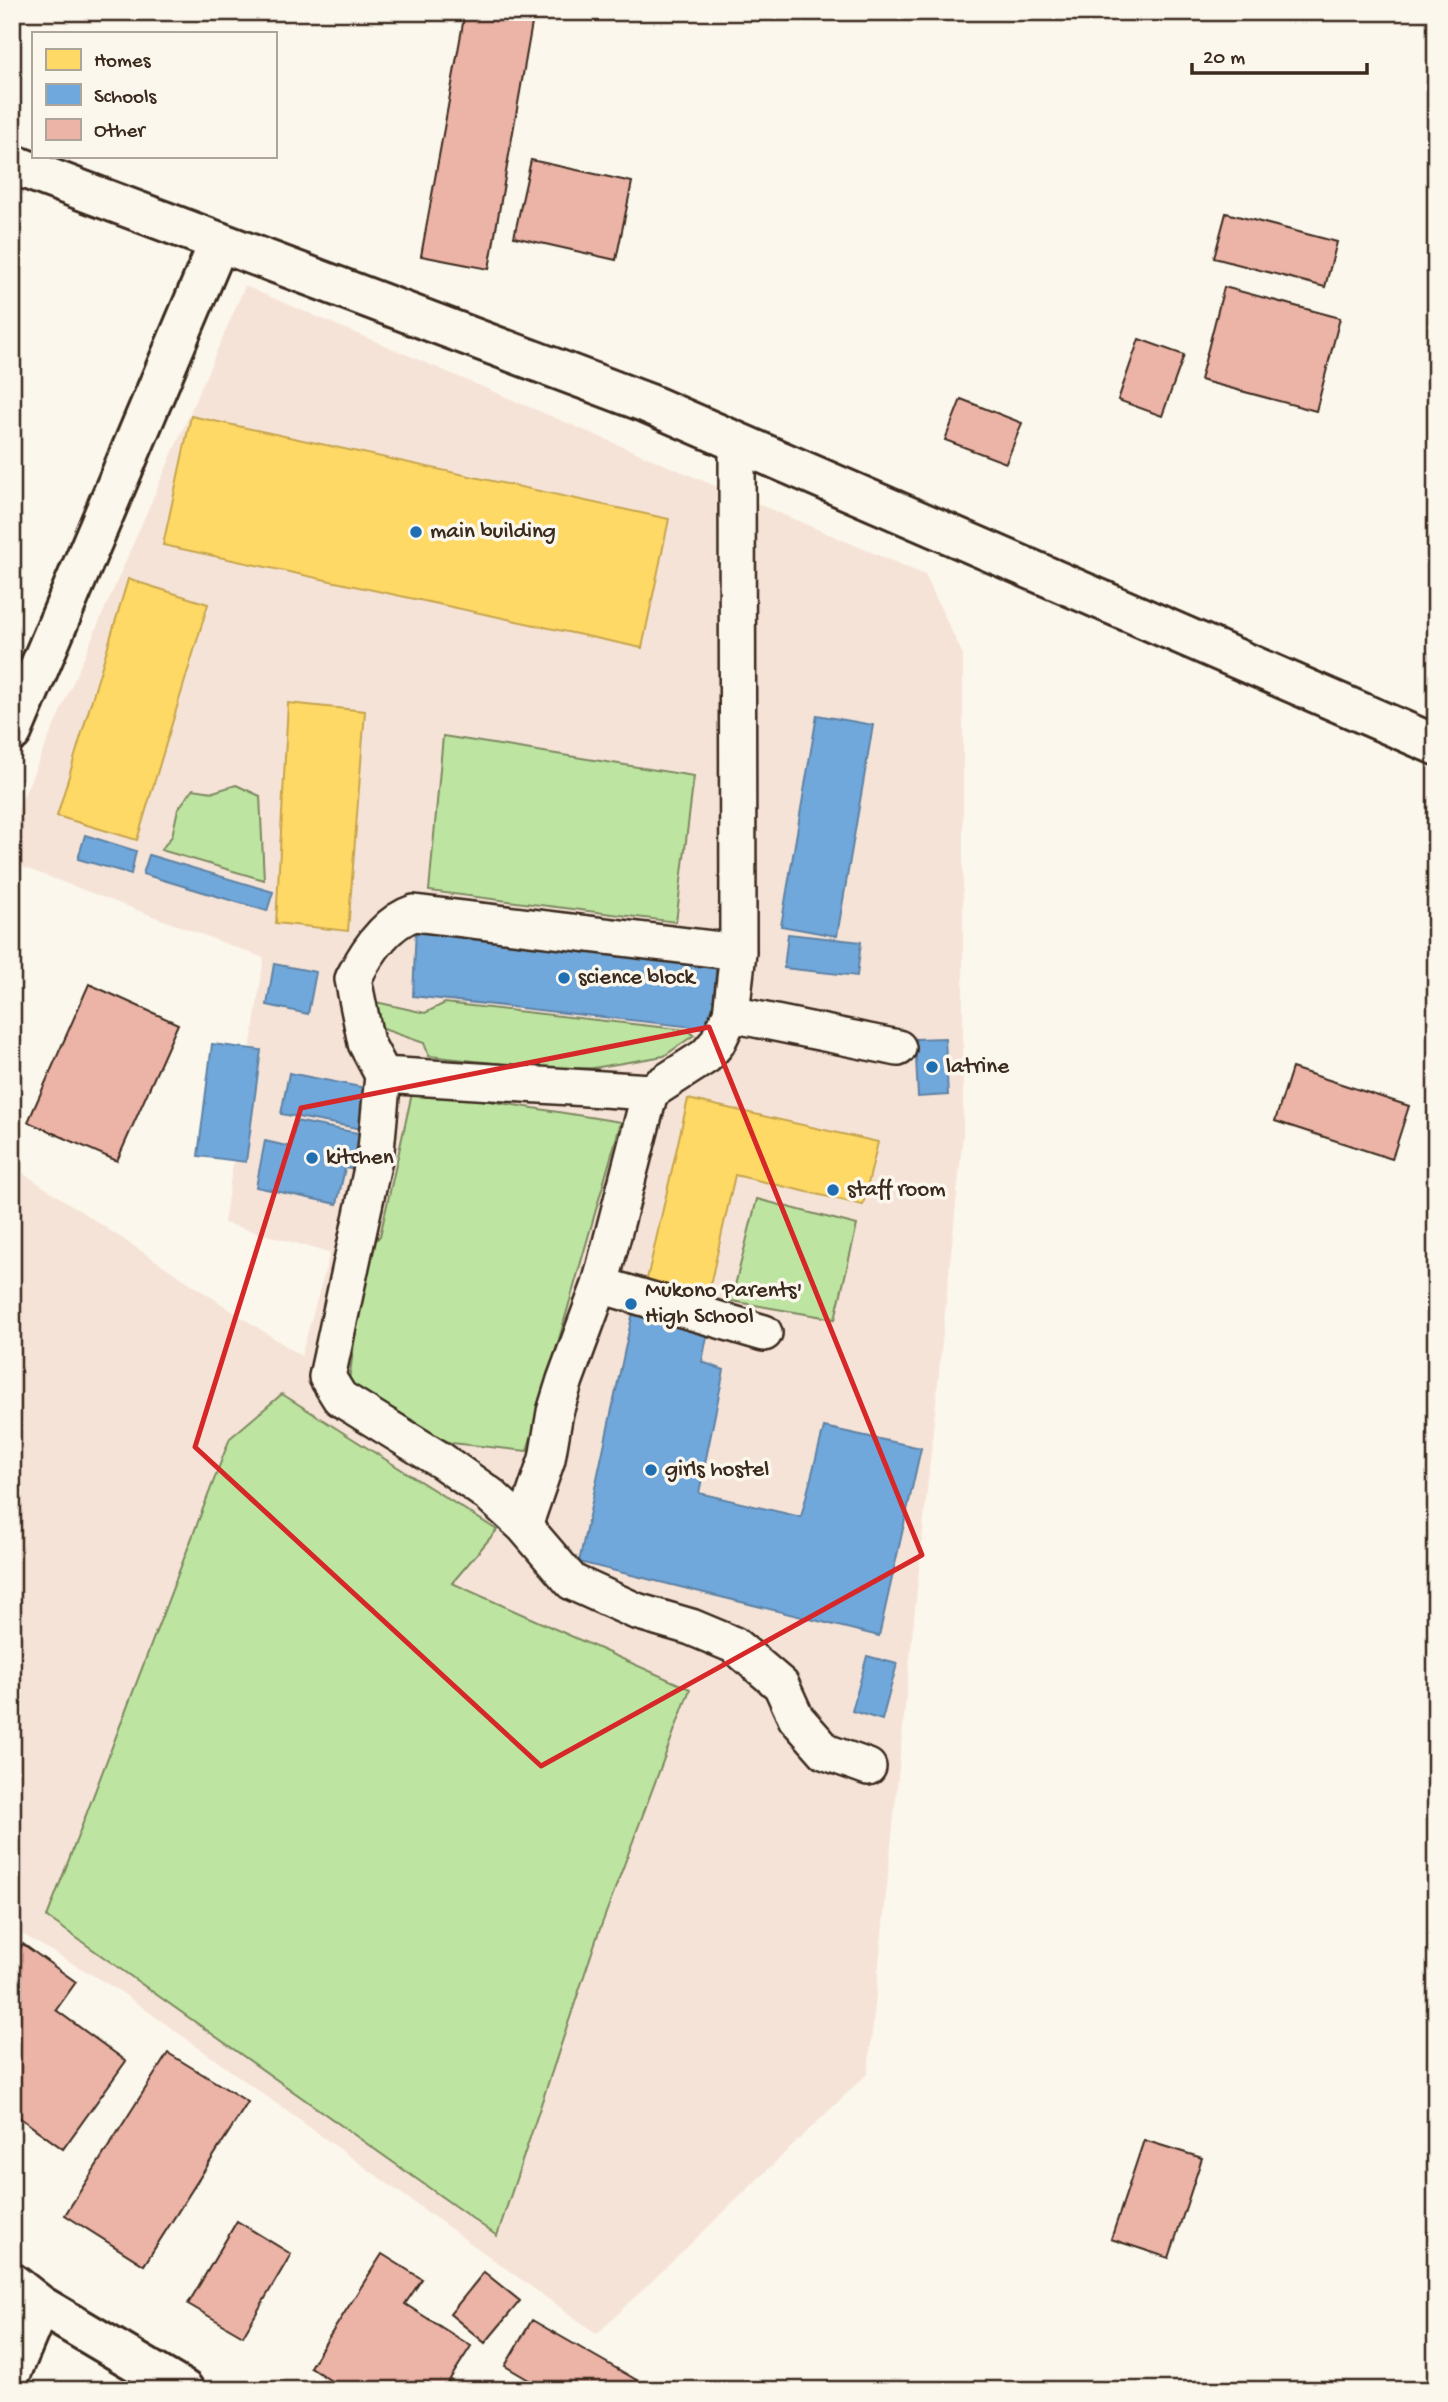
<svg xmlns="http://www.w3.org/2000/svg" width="1448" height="2402" font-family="'Gochi Hand',sans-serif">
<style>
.built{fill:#f6e3d7}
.green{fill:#bde5a1;stroke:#7c8860;stroke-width:2}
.homes{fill:#ffd966;stroke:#c4a450;stroke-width:2}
.schools{fill:#6fa8dc;stroke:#5f82a3;stroke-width:2}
.building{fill:#ecb3a7;stroke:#3b2a1e;stroke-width:2}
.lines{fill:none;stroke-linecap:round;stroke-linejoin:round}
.service-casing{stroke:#3b2a1e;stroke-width:40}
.minor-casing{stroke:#3b2a1e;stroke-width:44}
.tertiary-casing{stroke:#3b2a1e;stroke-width:44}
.service{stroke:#fbf7ec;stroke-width:35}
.minor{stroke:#fbf7ec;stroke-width:38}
.tertiary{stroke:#fbf7ec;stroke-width:38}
.marked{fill:none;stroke:#d62828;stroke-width:5;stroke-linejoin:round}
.poi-dot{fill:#1f6fb2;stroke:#fbf7ec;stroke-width:2.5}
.labels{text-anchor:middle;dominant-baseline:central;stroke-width:7;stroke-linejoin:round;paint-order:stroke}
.poi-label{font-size:23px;fill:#3b2a1e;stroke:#fbf7ec;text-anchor:start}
</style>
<rect width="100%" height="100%" fill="#fbf7ec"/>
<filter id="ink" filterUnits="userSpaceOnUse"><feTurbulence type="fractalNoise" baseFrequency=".0143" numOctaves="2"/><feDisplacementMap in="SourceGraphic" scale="14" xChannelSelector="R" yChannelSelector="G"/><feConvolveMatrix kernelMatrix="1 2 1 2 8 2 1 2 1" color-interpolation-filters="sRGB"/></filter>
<g filter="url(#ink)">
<path class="built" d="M245 286 925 575 963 655V1135L868 2073 597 2334 121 1992 12 1928V1166L301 1356 330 1253 224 1223 264 958 12 863V823Z"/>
<path class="green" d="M443 736 694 776 676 922 429 891Z
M236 785 260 796 264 880 161 850 172 836 178 809 193 789 213 792Z
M367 1000 425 1013 445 1003 686 1030 694 1035 664 1056 593 1068 547 1069 429 1056 424 1043 366 1023Z
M413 1089 621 1122 527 1451 451 1443 347 1395 367 1249 380 1236Z
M757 1199 857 1225 835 1319 731 1301Z
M282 1394 497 1530 452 1583 690 1689 597 1937 497 2236 47 1917 230 1438Z"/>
<path class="homes" d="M191 416 669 519 642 648 163 545Z
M128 579 208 604 137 840 57 816Z
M288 703 365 711 348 931 276 923Z
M688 1099 878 1142 863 1205 735 1175 706 1303 645 1288Z"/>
<path class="schools" d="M817 715 873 725 837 936 781 926Z
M85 835 136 851 131 874 78 859Z
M149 855 273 892 267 911 143 874Z
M416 926 717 959 711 1029 413 996Z
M788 934 861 942 857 976 784 968Z
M274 964 316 972 308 1014 267 1005Z
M945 1038 948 1095 918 1097 915 1039Z
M212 1044 261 1050 246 1162 198 1156Z
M289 1073 376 1090 368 1130 281 1114Z
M296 1121 368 1135 361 1171 345 1168 337 1204 256 1187 265 1141 291 1147Z
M633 1312 708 1331 702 1362 724 1370 699 1493 801 1517 824 1427 921 1448 879 1636 579 1562Z
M867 1656 897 1664 882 1720 852 1711Z"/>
<path class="building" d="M465 12H534L489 269 421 256Z
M531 160 632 182 616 260 514 237Z
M1226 213 1337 242 1325 287 1214 258Z
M1224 287 1340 318 1316 411 1200 380Z
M1139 339 1184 355 1162 416 1118 400Z
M961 399 1022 423 1006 463 945 440Z
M89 984 178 1024 117 1161 28 1122Z
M1292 1068 1409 1106 1392 1159 1275 1121Z
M23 1944 76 1982 56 2010 126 2061 63 2149 12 2112V1959Z
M168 2053 248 2102 144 2265 65 2215Z
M1144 2140 1202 2158 1169 2258 1111 2239Z
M237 2221 291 2254 243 2336 188 2304Z
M382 2254 422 2279 405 2304 471 2346 443 2390H345L310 2367Z
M484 2272 520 2301 485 2343 450 2314Z
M532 2320 654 2390H546L505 2366Z"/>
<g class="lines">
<defs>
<path id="service" d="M738 952 414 913C386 922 366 953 353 979L366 1043 383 1075 376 1150 327 1377 340 1398 442 1461 490 1495 524 1526 572 1582 636 1611 691 1627 734 1645 781 1685 796 1718 826 1752 868 1767
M731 1014 898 1048
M383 1075 650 1092 706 1056 717 1043 731 1014 738 952 737 443
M600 1285 650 1092
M524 1526 547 1459 555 1412 565 1380 600 1285 764 1333"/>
<path id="minor" d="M12 732 219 242
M12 2283 40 2305 184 2390
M12 2371 40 2305"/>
<path id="tertiary" d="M12 164 647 403 1436 745"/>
</defs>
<use href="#service" class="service-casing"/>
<use href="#minor" class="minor-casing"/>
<use href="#tertiary" class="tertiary-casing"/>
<use href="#service" class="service"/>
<use href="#minor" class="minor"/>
<use href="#tertiary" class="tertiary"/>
</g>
</g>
<path class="marked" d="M709 1027 922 1555 541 1766 195 1447 301 1108Z"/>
<g class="poi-dot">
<circle cx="416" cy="532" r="7"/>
<circle cx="564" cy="978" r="7"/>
<circle cx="932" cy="1067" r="7"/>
<circle cx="312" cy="1158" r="7"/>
<circle cx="833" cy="1190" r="7"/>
<circle cx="631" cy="1304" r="7"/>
<circle cx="651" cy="1470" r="7"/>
</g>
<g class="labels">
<g class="poi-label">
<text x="430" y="532">main building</text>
<text x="578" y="978">science block</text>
<text x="946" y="1067">latrine</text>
<text x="326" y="1158">kitchen</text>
<text x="847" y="1190">staff room</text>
<text x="645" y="1291">Mukono Parents'<tspan x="645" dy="26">High School</tspan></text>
<text x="665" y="1470">girls hostel</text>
</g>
</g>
<rect width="1448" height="2402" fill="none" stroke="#fbf7ec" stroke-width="42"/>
<rect x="21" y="21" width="1406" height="2360" fill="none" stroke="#3b2a1e" stroke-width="2.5" filter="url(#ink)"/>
<rect x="32" y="32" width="245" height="126" fill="#fbf7ec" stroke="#aea59a" stroke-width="2"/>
<rect x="46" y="49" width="35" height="21" fill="#ffd966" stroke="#aea59a" stroke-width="2"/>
<text x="94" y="66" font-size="21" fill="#3b2a1e">Homes</text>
<rect x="46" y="84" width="35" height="21" fill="#6fa8dc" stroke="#aea59a" stroke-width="2"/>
<text x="94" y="102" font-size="21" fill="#3b2a1e">Schools</text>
<rect x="46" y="119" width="35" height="21" fill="#ecb3a7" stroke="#aea59a" stroke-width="2"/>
<text x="94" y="136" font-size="21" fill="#3b2a1e">Other</text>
<path d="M1192 63v10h175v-10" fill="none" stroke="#3b2a1e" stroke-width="3.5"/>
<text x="1203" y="63" font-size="21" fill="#3b2a1e" stroke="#fbf7ec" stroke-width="5" paint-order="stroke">20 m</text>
</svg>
